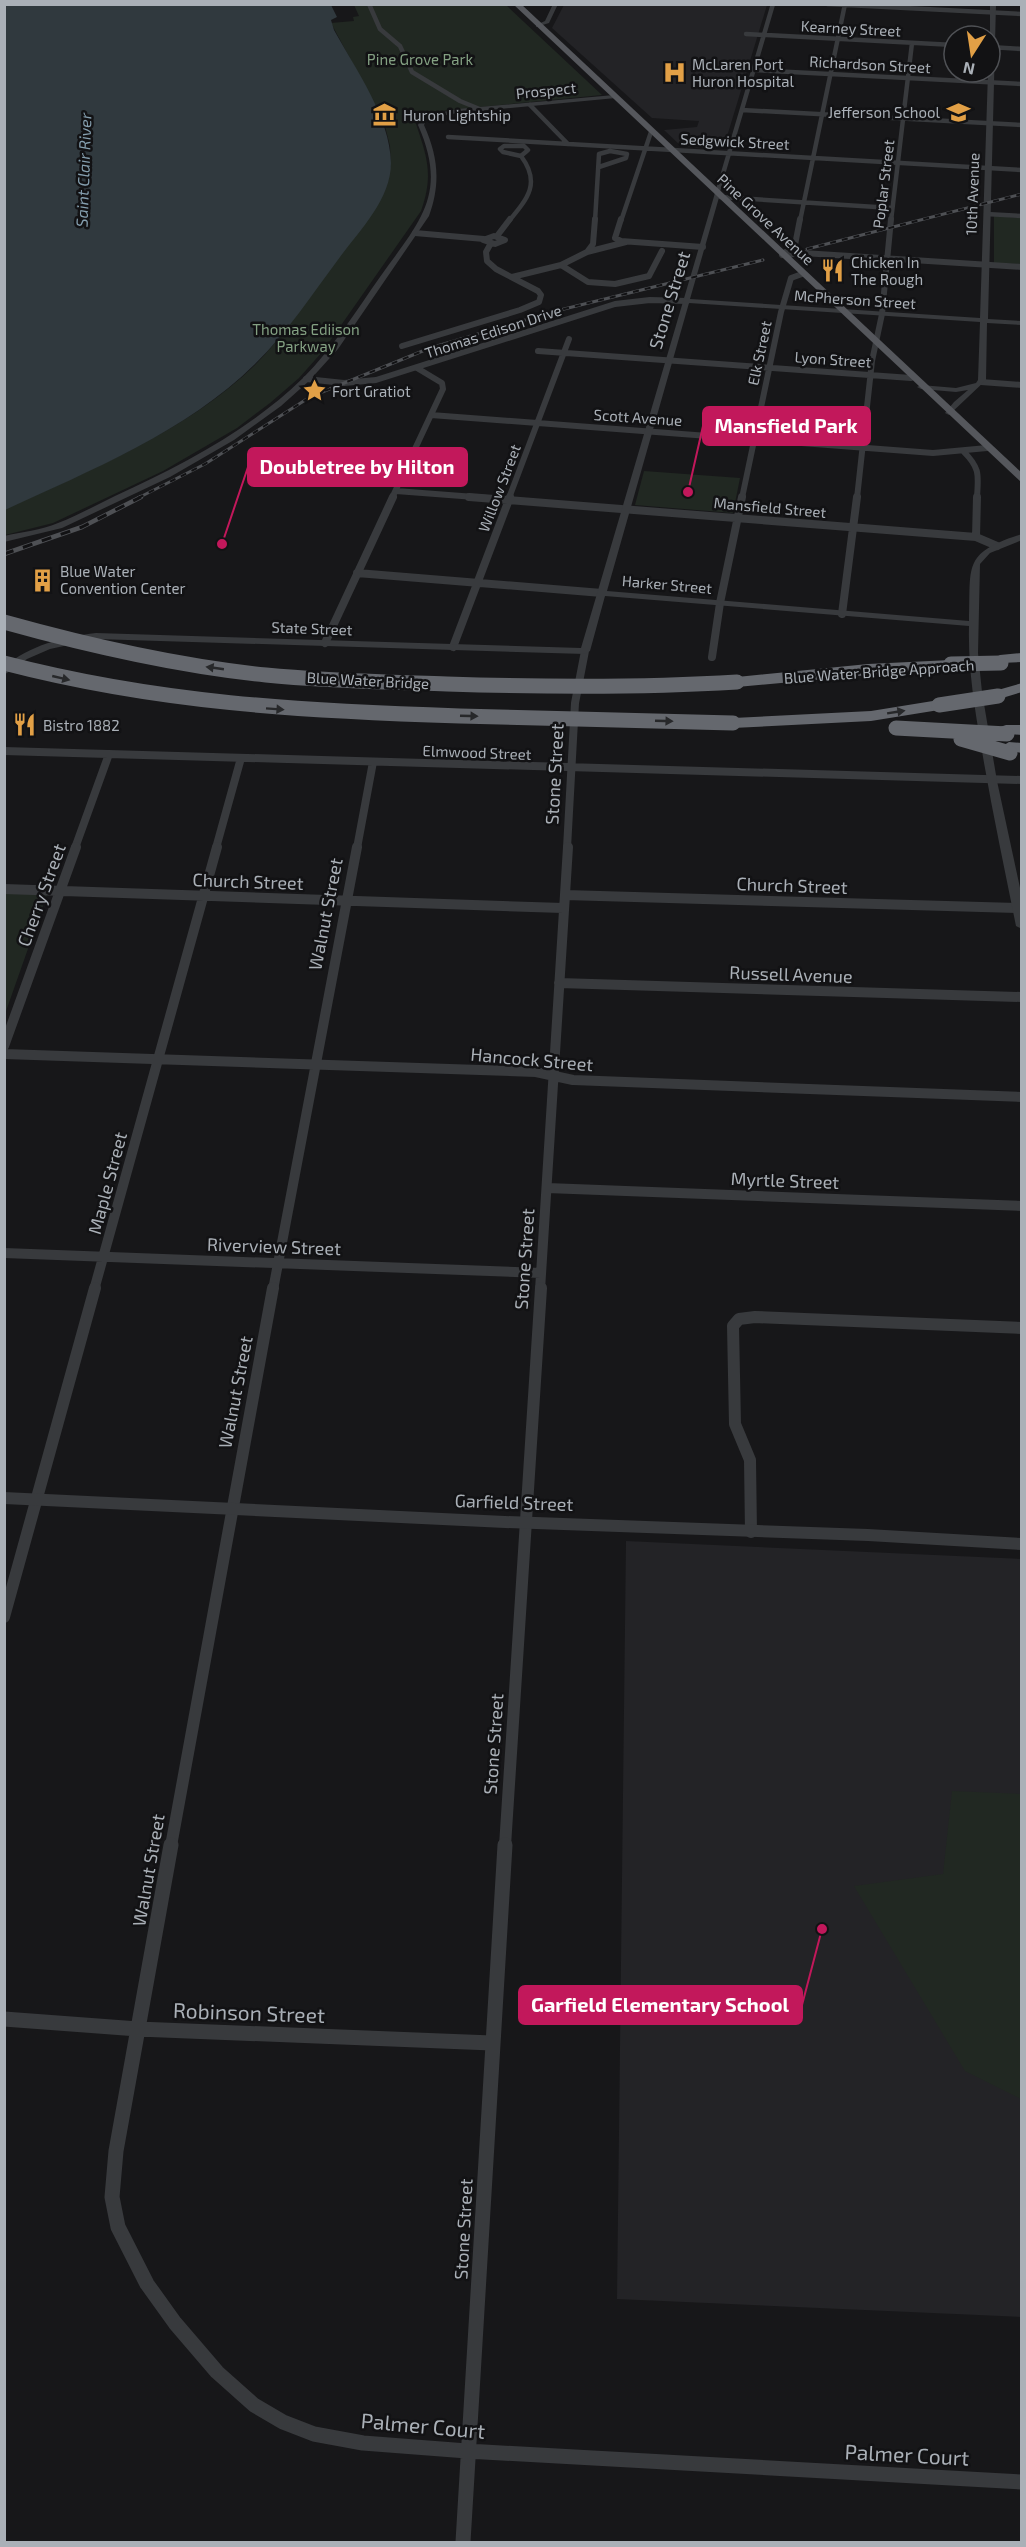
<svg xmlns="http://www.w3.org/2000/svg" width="1026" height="2547" font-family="'Exo 2',sans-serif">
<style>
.built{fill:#232326}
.green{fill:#212822}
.water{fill:#30393e}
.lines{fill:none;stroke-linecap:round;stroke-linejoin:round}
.minor-far5{stroke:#383a3d;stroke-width:4.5}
.minor-far4{stroke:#383a3d;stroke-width:6}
.minor-far3{stroke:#383a3d;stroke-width:8}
.minor-far2{stroke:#383a3d;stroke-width:10}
.minor-far1{stroke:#383a3d;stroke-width:12}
.minor{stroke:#383a3d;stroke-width:15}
.tertiary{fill:#383a3d;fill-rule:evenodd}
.primary{fill:#55575c;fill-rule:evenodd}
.motorway{fill:#65686e;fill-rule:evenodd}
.rail-far1-casing{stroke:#4e5054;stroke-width:3}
.rail-casing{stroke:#4e5054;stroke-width:4.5}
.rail-far1{stroke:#121214;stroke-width:2;stroke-dasharray:6;stroke-linecap:butt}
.rail{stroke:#121214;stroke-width:3;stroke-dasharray:10;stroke-linecap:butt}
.motorway-bridge{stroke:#65686e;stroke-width:15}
.oneway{fill:#27282a}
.labels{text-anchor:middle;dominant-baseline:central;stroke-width:5;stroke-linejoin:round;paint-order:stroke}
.far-street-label{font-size:15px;fill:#aab0b7;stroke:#121214}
.far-park-label{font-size:15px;fill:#84a183;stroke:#121214}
.far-poi-label{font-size:15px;fill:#aab0b7;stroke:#121214;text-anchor:start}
.far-water-label{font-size:16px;font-style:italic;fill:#859faf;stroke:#121214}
.street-label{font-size:18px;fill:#aab0b7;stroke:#121214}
.near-street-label{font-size:21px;fill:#aab0b7;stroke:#121214}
.leader{fill:none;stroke:#c2185b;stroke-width:2}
.callout-dot{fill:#c2185b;stroke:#121214;stroke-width:2}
.callout{fill:#c2185b;stroke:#c2185b;stroke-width:2}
.callout-label{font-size:20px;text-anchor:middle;font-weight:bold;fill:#fff}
</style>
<rect width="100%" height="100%" fill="#171719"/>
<path class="built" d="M564 5H767L725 143 705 142 703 148 681 146 664 130 697 127 699 121 652 118 552 28Z
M626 1541 1021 1559V2317L617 2299Z"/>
<path class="green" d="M354 5H506L602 95 430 112 415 121C427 157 434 174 421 211L323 351 299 378 270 403 237 428 163 471 53 523 5 535 4 510C91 469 186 432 255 365 283 337 304 303 325 270 347 235 369 200 391 166L390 146 384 122 331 23 354 21 353 17 359 16Z
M994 216 1021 218V264L994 263Z
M644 471 740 478 733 513 635 505Z
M5 891 48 892 5 1014Z
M952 1791 1021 1794V2099L965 2071 854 1886 943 1874Z"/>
<path class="water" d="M4 5H331L337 17 331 20 334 30C356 70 390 117 391 163 391 199 360 230 340 257 313 293 287 333 255 364 186 432 91 470 5 510Z"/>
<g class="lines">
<path class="minor-far5" d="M369 4 380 29 400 46 412 72 460 101 482 110
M827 4 1022 14
M746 34 954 45
M990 47 1022 49
M754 70 1022 84
M530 105 568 144
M742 110 1022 125
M448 137 1022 170
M504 146H524L528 150 521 156 503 152 500 149Z
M717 194 773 4
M720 197 892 208
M986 214 1022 216
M509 221C528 198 541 183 521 156
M595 221 599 154 610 151 627 154 626 158 599 167
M621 221 651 132
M800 221 845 4
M891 221 912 43"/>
<path class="minor-far4" d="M621 219 615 238 621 241 703 247
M415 233 484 239
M494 236 505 240 495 244 483 240Z
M497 236 510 219
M587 252 593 244 595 219
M782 255 795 245 800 219
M785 255 803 253 1022 267
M561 265 588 282 615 284 649 276 662 251
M512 277 561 265 587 252 626 242
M402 346 520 310 539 302 541 295 538 291 496 269 487 261 486 252 491 243
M538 351 911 378
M306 379 344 383 376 380 615 304 650 300 687 301
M981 382 1022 385
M431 415 933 453 987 448
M964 452C981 469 978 476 977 498
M396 491 488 498
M392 498 443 389 442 383 417 368
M509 498 569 339
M742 498 781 312 791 278 802 274
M857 498 872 361 882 314 891 219"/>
<path class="minor-far3" d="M469 497 976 537 997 546
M976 537 977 497
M357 573 602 593
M842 614 857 497
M325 643 393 497
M453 647 510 497
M712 657 720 603 742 497
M4 751 1022 780
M75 848 109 754
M216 848 241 758
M357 848 373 762
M567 848 575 703 585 651"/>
<path class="minor-far2" d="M4 889 563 908
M565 895 1017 908
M559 983 1022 997
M4 1046 76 847
M4 1054 536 1072 573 1080 1022 1097
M547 1188 1022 1206
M4 1253 541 1273
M94 1290 217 847
M273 1290 357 847
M540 1290 568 847"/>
<path class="minor-far1" d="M751 1532 750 1460 735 1424 733 1326 739 1319 755 1317 1022 1328
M4 1617 95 1288
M171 1846 273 1288
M505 1846 541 1288"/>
<path class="minor" d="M171 1845 116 2151 112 2197 118 2227 147 2284 175 2323 217 2372 254 2405 283 2422 314 2434 363 2443 467 2451 1022 2482
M4 2019 138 2029 492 2043
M463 2542 505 1845"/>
<path class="tertiary" d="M553 4H558L549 23 536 27V25L545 21Z
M990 4H996L988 319 1022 321V325L987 323 986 380 949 415 945 413 954 402 968 390 956 392 921 389 917 387 921 385 956 388 976 383 978 380 980 322 689 303 607 591 969 621C971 565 962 553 1022 534V540L990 553 980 564 978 653 982 692 997 781 1022 897V929L1016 926C1004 866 991 806 981 745 974 705 968 667 969 626L605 596 590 651 585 654 96 639 50 649 27 659 4 675V667C30 645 63 637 96 633L581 648 715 193 720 194 690 299 980 318 988 72H990Z
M614 95 616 98 457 113 427 119 424 125C438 156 441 183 429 216L338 349 309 381 281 406 234 440 170 477 62 528 4 542V536C22 532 41 530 58 523 77 516 96 505 115 496 182 465 250 430 303 378 333 348 356 311 380 277 419 222 449 195 418 125L422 117 457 109Z
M4 1492 505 1516 868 1529 1022 1538V1550L868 1541 505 1528 4 1504Z"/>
<path class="primary" d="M513 4H521L1022 473V483Z"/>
<path class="motorway" d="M1022 653V662L1000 663 993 659 1000 655Z
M951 660 956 661 958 664 956 667 737 687 729 682 737 677 868 664Z
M1022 683V692L989 702 981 697 984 694Z
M939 700H956L964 705 956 710H939L871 721 733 728 725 723 733 718 871 711Z
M1006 725H1022V735L1000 733 998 730 1000 727Z
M1009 742 1022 743V753L1003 750 1001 747Z"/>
<defs>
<path id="rail-far1" d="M807 249 1022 194
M138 498 205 464 310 397 430 348 556 311 763 260"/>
<path id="rail" d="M4 554 82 527 141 497"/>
</defs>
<use href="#rail-far1" class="rail-far1-casing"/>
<use href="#rail" class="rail-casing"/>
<use href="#rail-far1" class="rail-far1"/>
<use href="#rail" class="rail"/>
<path class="motorway-bridge" d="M4 622C90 646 177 666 266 675 326 681 387 682 447 684 544 687 640 688 737 682
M4 663C158 703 301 711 460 716 551 718 642 721 733 723
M951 664 1001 663
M939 705 998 696
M896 728 1007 734
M961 739 1010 753"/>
</g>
<defs><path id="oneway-solid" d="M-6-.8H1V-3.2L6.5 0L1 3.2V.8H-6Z" transform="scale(1.5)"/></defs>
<g class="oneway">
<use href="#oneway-solid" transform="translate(215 668) rotate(-172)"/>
<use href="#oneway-solid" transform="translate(61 678) rotate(13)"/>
<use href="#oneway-solid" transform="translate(275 709) rotate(4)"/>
<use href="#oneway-solid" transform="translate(896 712) rotate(-9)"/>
<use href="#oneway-solid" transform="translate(469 716) rotate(2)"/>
<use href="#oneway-solid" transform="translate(664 721) rotate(2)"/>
</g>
<defs>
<symbol id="hospital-bare" viewBox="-9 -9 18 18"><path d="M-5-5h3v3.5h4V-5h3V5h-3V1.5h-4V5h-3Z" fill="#e2a046" stroke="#121214" stroke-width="2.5" paint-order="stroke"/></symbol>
<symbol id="school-bare" viewBox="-9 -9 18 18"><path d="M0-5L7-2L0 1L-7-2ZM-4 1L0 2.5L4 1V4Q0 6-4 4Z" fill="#e2a046" stroke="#121214" stroke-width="2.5" paint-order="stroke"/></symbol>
<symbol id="museum-bare" viewBox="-9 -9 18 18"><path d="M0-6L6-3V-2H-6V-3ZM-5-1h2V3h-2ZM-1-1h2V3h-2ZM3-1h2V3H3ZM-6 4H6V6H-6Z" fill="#e2a046" stroke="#121214" stroke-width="2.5" paint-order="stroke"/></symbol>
<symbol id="restaurant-bare" viewBox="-9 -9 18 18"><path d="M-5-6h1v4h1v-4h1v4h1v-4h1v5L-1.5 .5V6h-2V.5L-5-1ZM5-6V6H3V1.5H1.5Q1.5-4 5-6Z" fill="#e2a046" stroke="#121214" stroke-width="2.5" paint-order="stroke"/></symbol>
<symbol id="sight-bare" viewBox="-9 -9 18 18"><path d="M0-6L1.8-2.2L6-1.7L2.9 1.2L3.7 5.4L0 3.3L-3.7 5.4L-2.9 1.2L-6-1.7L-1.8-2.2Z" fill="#e2a046" stroke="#121214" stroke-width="2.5" paint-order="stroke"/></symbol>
<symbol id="building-bare" viewBox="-9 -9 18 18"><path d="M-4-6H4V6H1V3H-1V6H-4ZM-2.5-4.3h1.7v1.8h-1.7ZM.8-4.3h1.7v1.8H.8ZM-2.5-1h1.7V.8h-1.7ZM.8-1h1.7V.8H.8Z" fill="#e2a046" stroke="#121214" stroke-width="2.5" paint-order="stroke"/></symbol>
</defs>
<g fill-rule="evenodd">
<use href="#hospital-bare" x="658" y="56" width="33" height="33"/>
<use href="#school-bare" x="942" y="96" width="33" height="33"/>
<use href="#museum-bare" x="368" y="98" width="33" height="33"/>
<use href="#restaurant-bare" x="816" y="254" width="33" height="33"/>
<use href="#sight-bare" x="298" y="374" width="33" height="33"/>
<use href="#building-bare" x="26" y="564" width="33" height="33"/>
<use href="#restaurant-bare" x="8" y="708" width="33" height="33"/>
</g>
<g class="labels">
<g class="far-street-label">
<text transform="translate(851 28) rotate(3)">Kearney Street</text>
<text transform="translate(870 64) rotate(3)">Richardson Street</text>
<text transform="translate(546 90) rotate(-6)">Prospect</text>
<text transform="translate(735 141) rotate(3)">Sedgwick Street</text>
<text transform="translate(883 184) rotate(-83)">Poplar Street</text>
<text transform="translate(972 194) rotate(-88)">10th Avenue</text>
<text transform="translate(766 219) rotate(43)">Pine Grove Avenue</text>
<text transform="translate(855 299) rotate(4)">McPherson Street</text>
<text transform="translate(493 331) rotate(-18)">Thomas Edison Drive</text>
<text transform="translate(759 353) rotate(-78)">Elk Street</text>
<text transform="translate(833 359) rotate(4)">Lyon Street</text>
<text transform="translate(638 417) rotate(4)">Scott Avenue</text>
<text transform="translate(499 488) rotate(-69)">Willow Street</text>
<text transform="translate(770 507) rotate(5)">Mansfield Street</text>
<text transform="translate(667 584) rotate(5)">Harker Street</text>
<text transform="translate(312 628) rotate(2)">State Street</text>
<text transform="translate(879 671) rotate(-4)">Blue Water Bridge Approach</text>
<text transform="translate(368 680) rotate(3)">Blue Water Bridge</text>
<text transform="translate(477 752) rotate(2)">Elmwood Street</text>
</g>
<g class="far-park-label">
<text x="420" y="59">Pine Grove Park</text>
<text x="306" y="329">Thomas Ediison<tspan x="306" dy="17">Parkway</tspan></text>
</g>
<g class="far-poi-label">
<text x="692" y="64">McLaren Port<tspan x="692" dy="17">Huron Hospital</tspan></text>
<text x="940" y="112" text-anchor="end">Jefferson School</text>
<text x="403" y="115">Huron Lightship</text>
<text x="851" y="262">Chicken In<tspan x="851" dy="17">The Rough</tspan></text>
<text x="332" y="391">Fort Gratiot</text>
<text x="60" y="571">Blue Water<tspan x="60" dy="17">Convention Center</tspan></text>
<text x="43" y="725">Bistro 1882</text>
</g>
<g class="far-water-label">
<text transform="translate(83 170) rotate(-88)">Saint Clair River</text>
</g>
<g class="street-label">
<text transform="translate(669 300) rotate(-73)">Stone Street</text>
<text transform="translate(554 774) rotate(-87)">Stone Street</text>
<text transform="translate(248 881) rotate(2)">Church Street</text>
<text transform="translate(792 885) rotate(2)">Church Street</text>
<text transform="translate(41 895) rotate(-70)">Cherry Street</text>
<text transform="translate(325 914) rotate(-79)">Walnut Street</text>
<text transform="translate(791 974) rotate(2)">Russell Avenue</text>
<text transform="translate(532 1059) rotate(5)">Hancock Street</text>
<text transform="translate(785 1180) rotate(2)">Myrtle Street</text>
<text transform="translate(107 1183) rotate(-75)">Maple Street</text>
<text transform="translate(274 1246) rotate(2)">Riverview Street</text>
<text transform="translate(524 1259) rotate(-86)">Stone Street</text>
<text transform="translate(235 1392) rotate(-79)">Walnut Street</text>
<text transform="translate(514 1502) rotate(2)">Garfield Street</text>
<text transform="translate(493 1744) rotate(-86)">Stone Street</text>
<text transform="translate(148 1870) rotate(-80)">Walnut Street</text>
<text transform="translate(463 2229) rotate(-87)">Stone Street</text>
</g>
<g class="near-street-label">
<text transform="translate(249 2012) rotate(2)">Robinson Street</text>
<text transform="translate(423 2425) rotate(5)">Palmer Court</text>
<text transform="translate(907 2454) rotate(3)">Palmer Court</text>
</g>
</g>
<path class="leader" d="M688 492L703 426M222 544L248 467M822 1929L802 2005"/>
<g class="callout-dot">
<circle cx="688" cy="492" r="6"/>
<circle cx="222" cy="544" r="6"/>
<circle cx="822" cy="1929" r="6"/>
</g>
<g class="callout">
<rect x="703" y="407" width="167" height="38" rx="6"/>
<rect x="248" y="448" width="219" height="38" rx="6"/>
<rect x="519" y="1986" width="283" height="38" rx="6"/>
</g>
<g class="callout-label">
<text x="786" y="433">Mansfield Park</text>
<text x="357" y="474">Doubletree by Hilton</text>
<text x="660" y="2012">Garfield Elementary School</text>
</g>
<rect width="1026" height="2547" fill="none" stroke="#aab0b7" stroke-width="12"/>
<g transform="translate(972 54) rotate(192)"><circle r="28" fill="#121214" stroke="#4f5155" stroke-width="1.5"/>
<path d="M0-4.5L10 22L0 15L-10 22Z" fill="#e2a046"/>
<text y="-9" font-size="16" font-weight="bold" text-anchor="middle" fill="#aab0b7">N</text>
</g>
</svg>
